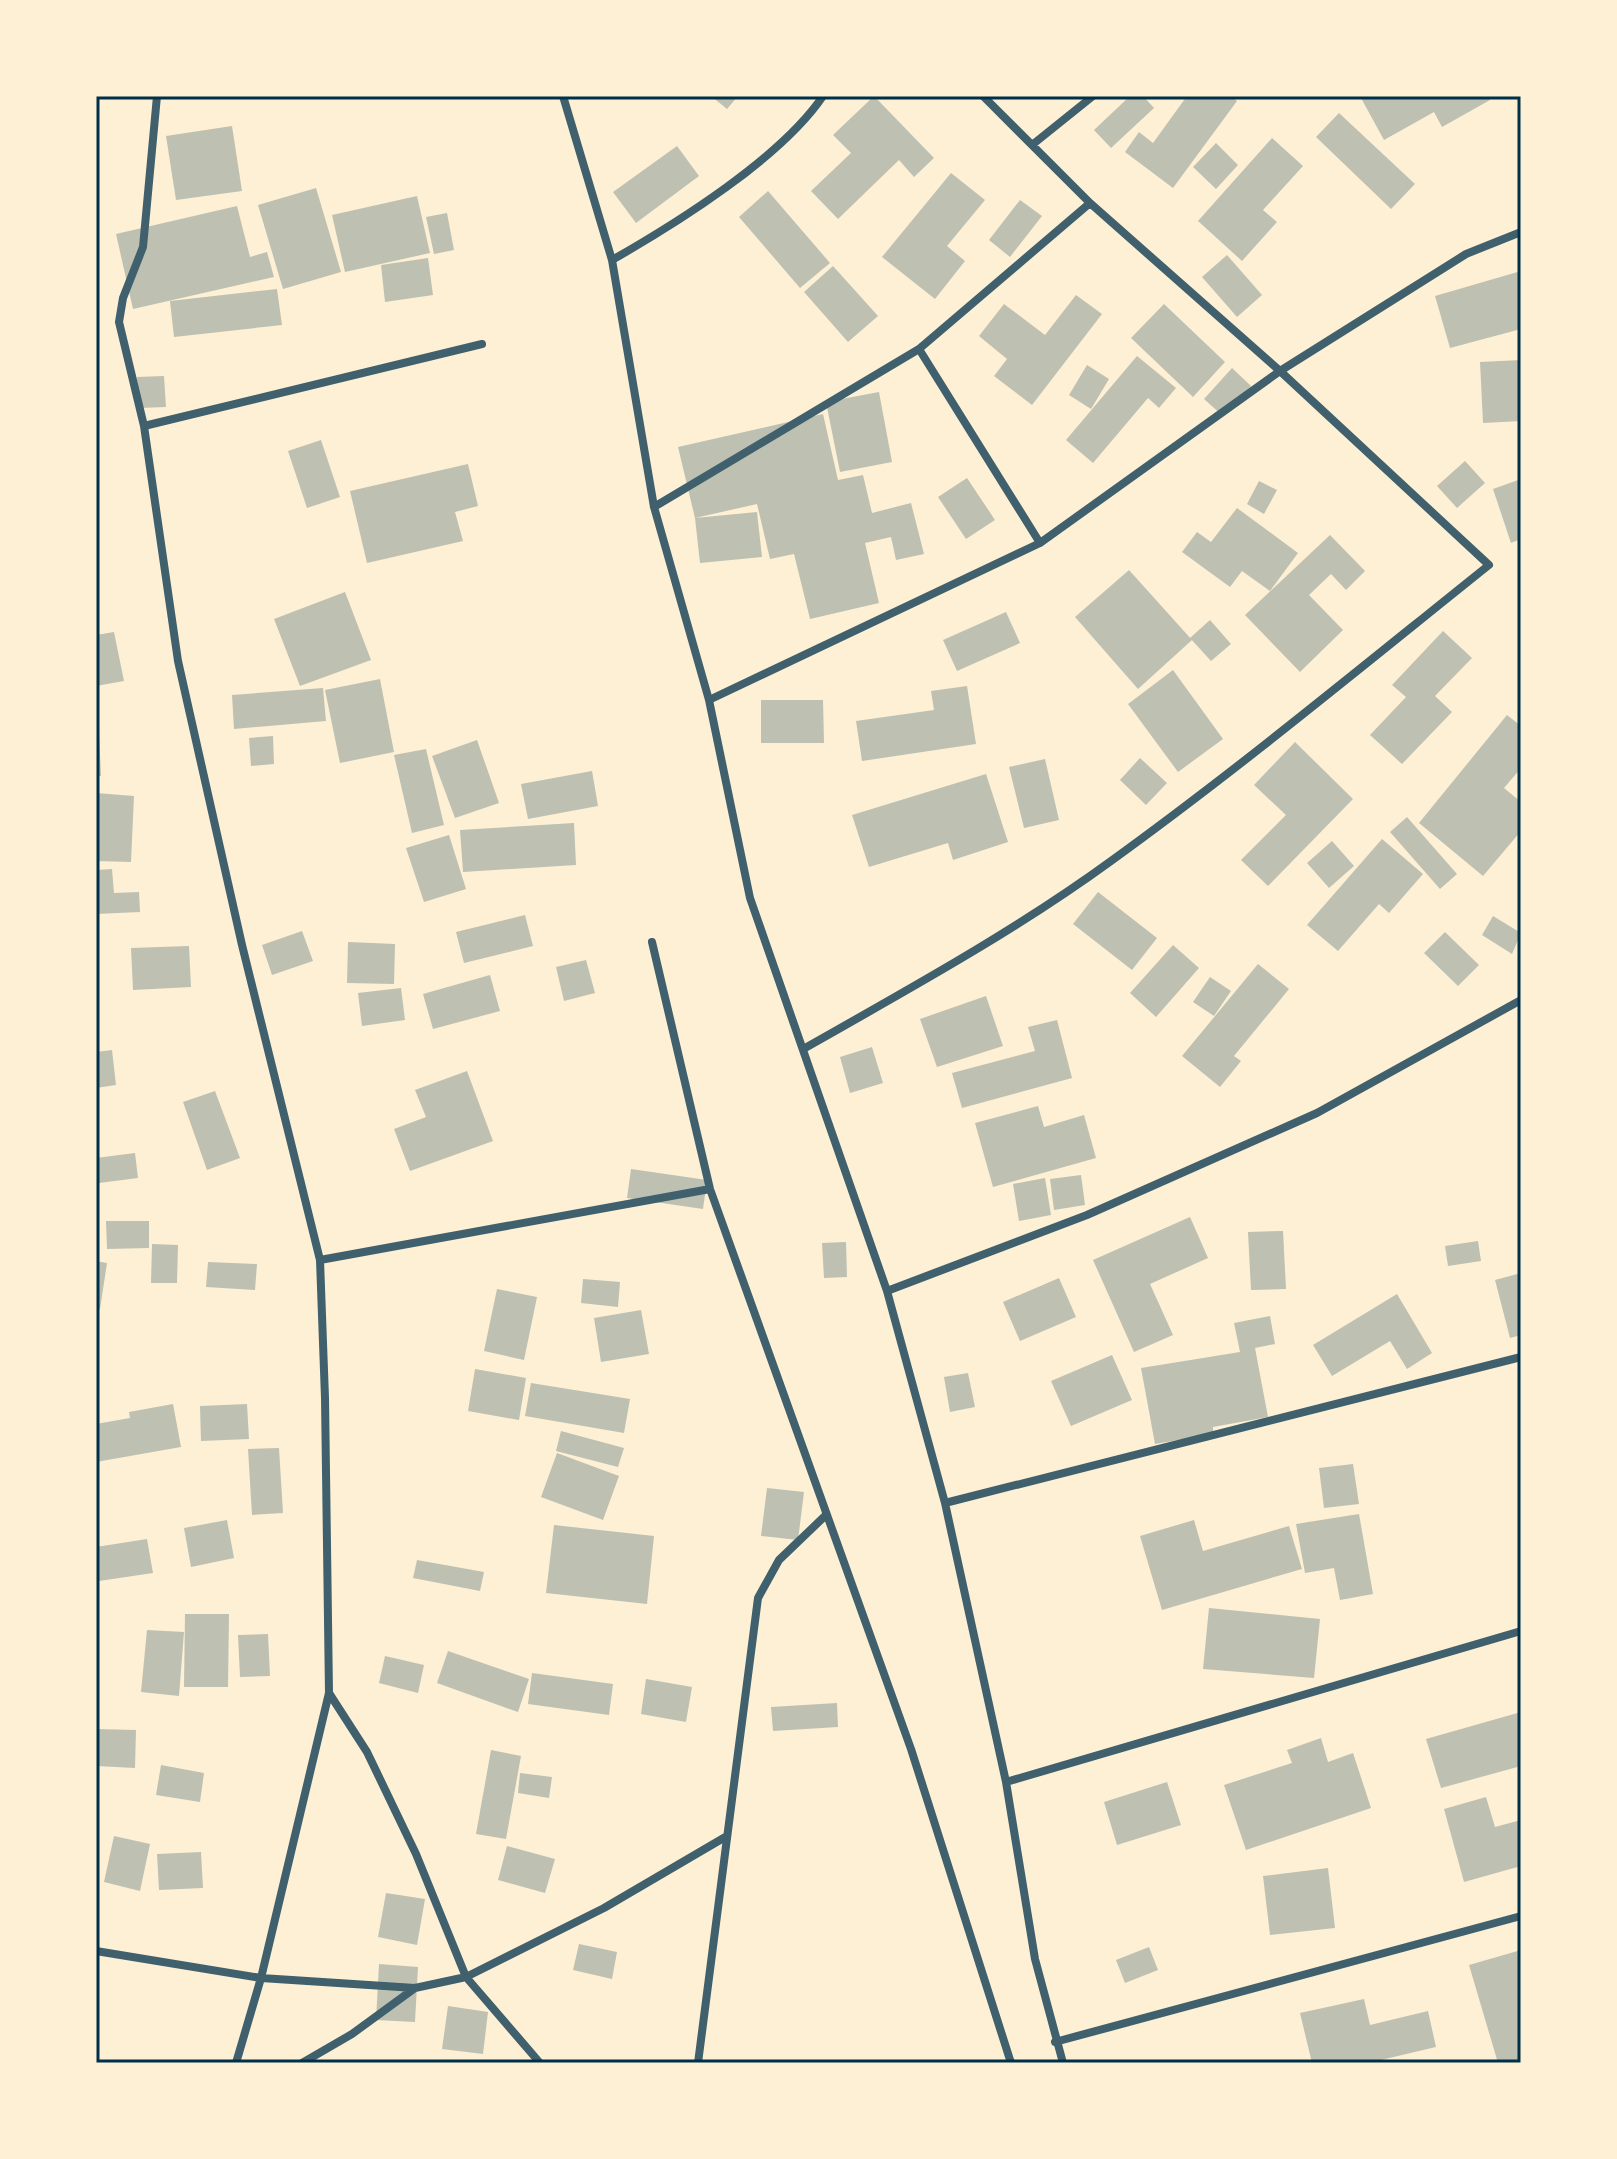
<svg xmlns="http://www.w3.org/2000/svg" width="1617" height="2159" font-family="Roboto,sans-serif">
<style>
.building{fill:#bec0b2}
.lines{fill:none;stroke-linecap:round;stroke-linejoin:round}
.minor{stroke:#3f606c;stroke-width:8}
.neatline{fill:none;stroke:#003049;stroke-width:3}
</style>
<rect width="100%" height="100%" fill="#fdf0d5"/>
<path class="building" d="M711 96H738L727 109Z
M874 96 934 158 914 177 899 160 838 219 811 191 851 153 833 135Z
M1130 96H1143L1154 108 1111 148 1094 130Z
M1187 96H1231L1237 101 1173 188 1125 152 1139 132 1153 143Z
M1365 96H1488L1490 100 1442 127 1434 112 1384 140 1361 98Z
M1339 113 1415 184 1391 209 1316 137Z
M232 126 242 191 176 200 166 136Z
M1272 138 1303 166 1263 210 1277 222 1242 261 1198 221Z
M1216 143 1238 165 1216 189 1193 167Z
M677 146 699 176 636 223 613 192Z
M951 173 985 200 947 246 965 261 935 299 882 257Z
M316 188 341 272 283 289 258 205Z
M768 191 830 263 800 288 739 217Z
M417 196 430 253 345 272 332 215Z
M1020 200 1042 216 1010 257 989 240Z
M237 206 250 257 267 252 274 277 133 309 116 234Z
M447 213 454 250 434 254 426 217Z
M1227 255 1262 295 1237 317 1202 277Z
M428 258 433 295 385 302 381 265Z
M833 266 878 316 848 342 804 292Z
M1521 271V329L1450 348 1435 296Z
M277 289 282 325 174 337 170 301Z
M1076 295 1102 314 1032 405 994 376 1007 359 979 336 1004 304 1045 335Z
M1164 304 1225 362 1193 397 1131 338Z
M1137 356 1176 388 1159 408 1148 398 1093 463 1066 440Z
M1521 360V421L1483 423 1480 362Z
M1087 365 1109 379 1091 409 1069 395Z
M1232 368 1251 386 1223 416 1204 399Z
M164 376 166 407 139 408 137 377Z
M879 392 892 462 840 472 826 402Z
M823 414 838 480 863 475 872 513 911 503 924 554 896 560 891 537 865 543 879 603 810 619 794 554 770 559 757 504 695 518 678 447Z
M321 440 340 497 307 508 288 451Z
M1465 461 1485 483 1457 508 1437 486Z
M468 464 478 506 455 512 463 541 367 563 350 491Z
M967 478 995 520 966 539 938 497Z
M1521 479V539L1511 543 1493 489Z
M1259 481 1277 490 1264 514 1247 504Z
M1237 508 1298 553 1270 591 1242 571 1230 587 1182 552 1197 532 1211 542Z
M757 512 762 557 700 563 695 518Z
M1330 535 1365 571 1346 590 1331 574 1309 595 1343 630 1300 672 1245 615Z
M1129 570 1192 640 1138 689 1075 617Z
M345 592 371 660 300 686 274 619Z
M1006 612 1020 643 957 671 943 640Z
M1210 620 1231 644 1211 661 1190 638Z
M1443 631 1472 658 1435 696 1452 712 1402 764 1370 735 1406 697 1392 685Z
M114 632 124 681 96 686V635Z
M1173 670 1223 739 1178 772 1128 704Z
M380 679 394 752 340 763 325 690Z
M967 686 976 744 862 761 856 721 934 710 931 691Z
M323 688 326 721 234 729 232 695Z
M761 700H823L824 743H761Z
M1507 715 1521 726V768L1504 788 1521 802V831L1483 876 1419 823Z
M99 731 101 776H96V732Z
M273 736 274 764 251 766 249 738Z
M477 740 499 803 455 818 432 756Z
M1295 742 1353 799 1268 886 1241 860 1286 815 1254 785Z
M426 749 444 825 412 833 394 755Z
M1140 758 1167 783 1146 805 1120 780Z
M1045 759 1059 820 1024 828 1009 767Z
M592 771 598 806 528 819 521 784Z
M986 774 1008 842 953 860 948 843 869 867 852 815Z
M96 793 134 796 131 862 96 861Z
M1407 817 1457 874 1440 889 1390 832Z
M574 823 576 865 463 872 460 830Z
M449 835 466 889 424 902 406 848Z
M1382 839 1423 874 1389 913 1379 904 1338 951 1307 925Z
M1332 841 1354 866 1329 888 1307 863Z
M112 869 114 893 139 892 140 912 96 914V870Z
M1098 892 1157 938 1132 970 1073 924Z
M525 915 533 946 464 963 456 932Z
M1493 916 1521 933 1512 954 1482 935Z
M302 931 313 961 272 975 262 945Z
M1445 932 1479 965 1458 986 1424 953Z
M348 942 395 944 394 984 347 983Z
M1173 945 1199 968 1156 1017 1130 993Z
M189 946 191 987 133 990 131 948Z
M586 960 595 993 564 1001 556 967Z
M1258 964 1289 989 1234 1056 1241 1061 1220 1087 1182 1056Z
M490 975 500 1011 433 1029 423 994Z
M1210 977 1231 991 1214 1016 1193 1002Z
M401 988 405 1020 362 1026 358 993Z
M986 996 1003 1046 937 1067 920 1019Z
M1057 1020 1072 1078 962 1108 952 1073 1035 1051 1028 1027Z
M872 1047 883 1083 850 1093 840 1057Z
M112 1050 116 1085 96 1088V1052Z
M467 1071 493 1141 410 1171 394 1129 426 1117 415 1090Z
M215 1091 240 1158 207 1170 183 1102Z
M1038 1106 1044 1127 1084 1115 1096 1158 993 1187 975 1123Z
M135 1153 138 1178 99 1183 96 1158Z
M631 1169 707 1180 703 1209 627 1198Z
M1081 1175 1085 1205 1054 1210 1050 1179Z
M1045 1178 1051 1215 1019 1221 1013 1184Z
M1190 1217 1208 1258 1150 1284 1173 1335 1134 1352 1093 1260Z
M106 1221H149V1248L107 1249Z
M1283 1231 1286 1289 1251 1290 1248 1232Z
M1478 1241 1481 1261 1448 1266 1445 1246Z
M846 1242 847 1277 824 1278 822 1243Z
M152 1244 178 1245 177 1283H151Z
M96 1261 107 1263 100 1309 96 1308Z
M208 1262 257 1264 255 1290 206 1287Z
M1521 1273V1335L1510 1338 1495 1280Z
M1059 1278 1076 1317 1020 1341 1003 1302Z
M583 1279 620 1282 618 1307 581 1303Z
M497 1289 537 1297 524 1360 484 1351Z
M1397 1294 1432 1353 1407 1369 1390 1341 1332 1376 1313 1345Z
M641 1310 649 1354 601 1362 594 1318Z
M1270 1316 1275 1344 1255 1348 1268 1417 1213 1427V1434L1155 1444 1141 1368 1240 1352 1234 1323Z
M1112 1355 1132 1400 1071 1426 1051 1381Z
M475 1369 526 1378 519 1420 468 1411Z
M968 1373 975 1407 950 1412 944 1377Z
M531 1383 630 1399 624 1433 525 1416Z
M173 1404 181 1447 96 1462V1424L130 1418 129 1412Z
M247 1404 249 1439 201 1441 200 1406Z
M561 1431 624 1448 618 1467 556 1451Z
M279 1448 283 1513 252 1515 248 1449Z
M557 1453 619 1476 603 1520 541 1497Z
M1353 1464 1359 1504 1324 1508 1319 1468Z
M767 1488 804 1492 798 1540 761 1536Z
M1359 1514 1373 1594 1340 1600 1334 1568 1305 1573 1296 1524Z
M227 1520 234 1558 191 1567 184 1528Z
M1194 1520 1203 1551 1289 1526 1302 1569 1162 1610 1140 1536Z
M554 1525 654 1536 647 1604 546 1593Z
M147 1539 153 1573 99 1581 96 1547Z
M417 1560 484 1572 480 1591 413 1578Z
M1209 1608 1320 1619 1314 1678 1203 1669Z
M185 1614H229L228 1687H184Z
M147 1630 184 1632 179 1696 141 1692Z
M268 1634 270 1676 240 1677 238 1635Z
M448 1651 529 1679 518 1712 437 1683Z
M385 1656 424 1665 418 1693 379 1683Z
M532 1673 613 1684 609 1715 528 1704Z
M646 1679 692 1687 686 1722 641 1714Z
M837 1703 838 1727 773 1731 771 1707Z
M1521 1712V1766L1441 1788 1426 1739Z
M96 1729 136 1730 135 1768 96 1766Z
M1321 1738 1328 1762 1353 1753 1371 1808 1246 1850 1224 1785 1292 1763 1287 1750Z
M491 1750 521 1756 506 1839 476 1834Z
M161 1765 204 1773 200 1802 156 1795Z
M520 1773 552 1777 549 1798 518 1793Z
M1167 1782 1181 1825 1117 1845 1104 1802Z
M1486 1797 1495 1827 1521 1820V1866L1464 1882 1444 1809Z
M114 1836 150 1844 140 1891 104 1882Z
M507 1846 555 1859 545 1893 498 1880Z
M201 1852 203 1888 159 1890 157 1854Z
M1328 1868 1335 1928 1270 1935 1263 1876Z
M386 1893 425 1899 417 1945 378 1937Z
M579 1944 617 1952 612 1979 573 1970Z
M1149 1947 1158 1970 1125 1983 1116 1960Z
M1521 1950V2063H1498L1469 1965Z
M379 1964 418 1967 415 2022 376 2020Z
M1364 1999 1370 2025 1428 2011 1436 2047 1368 2063H1312L1300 2013Z
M448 2006 488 2012 483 2054 442 2049Z"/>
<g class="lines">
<path class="minor" d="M157 96 143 247 123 298 119 322 144 426 178 661 242 945 320 1260 325 1398 329 1693 261 1978 236 2063
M563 96 612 260 654 507 709 700 750 898 887 1291 945 1503 1006 1782 1035 1959 1063 2063
M1032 145 1093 96
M612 260C677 223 781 158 823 96
M919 349 1040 543
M144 426 482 344
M654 507 919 349 1090 203
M709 700 1040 543 1280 371 1466 254 1521 232
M652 942 710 1189 911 1749 1011 2063
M805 1048C909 989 1015 931 1111 861 1241 767 1364 665 1489 565L1280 371 1090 203 983 96
M320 1260 710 1189
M887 1291 1087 1215 1317 1113 1521 1000
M945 1503 1521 1357
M329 1693 367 1752 416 1854 466 1977 540 2063
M1006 1782 1521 1631
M96 1951 261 1978 415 1988 466 1977 604 1908 727 1836
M1055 2042 1521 1916
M302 2063 352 2034 415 1988
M698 2063 758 1598 779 1560 826 1515"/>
</g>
<rect width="1617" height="2159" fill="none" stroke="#fdf0d5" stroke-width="196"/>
<rect x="98" y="98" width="1421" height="1963" class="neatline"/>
</svg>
